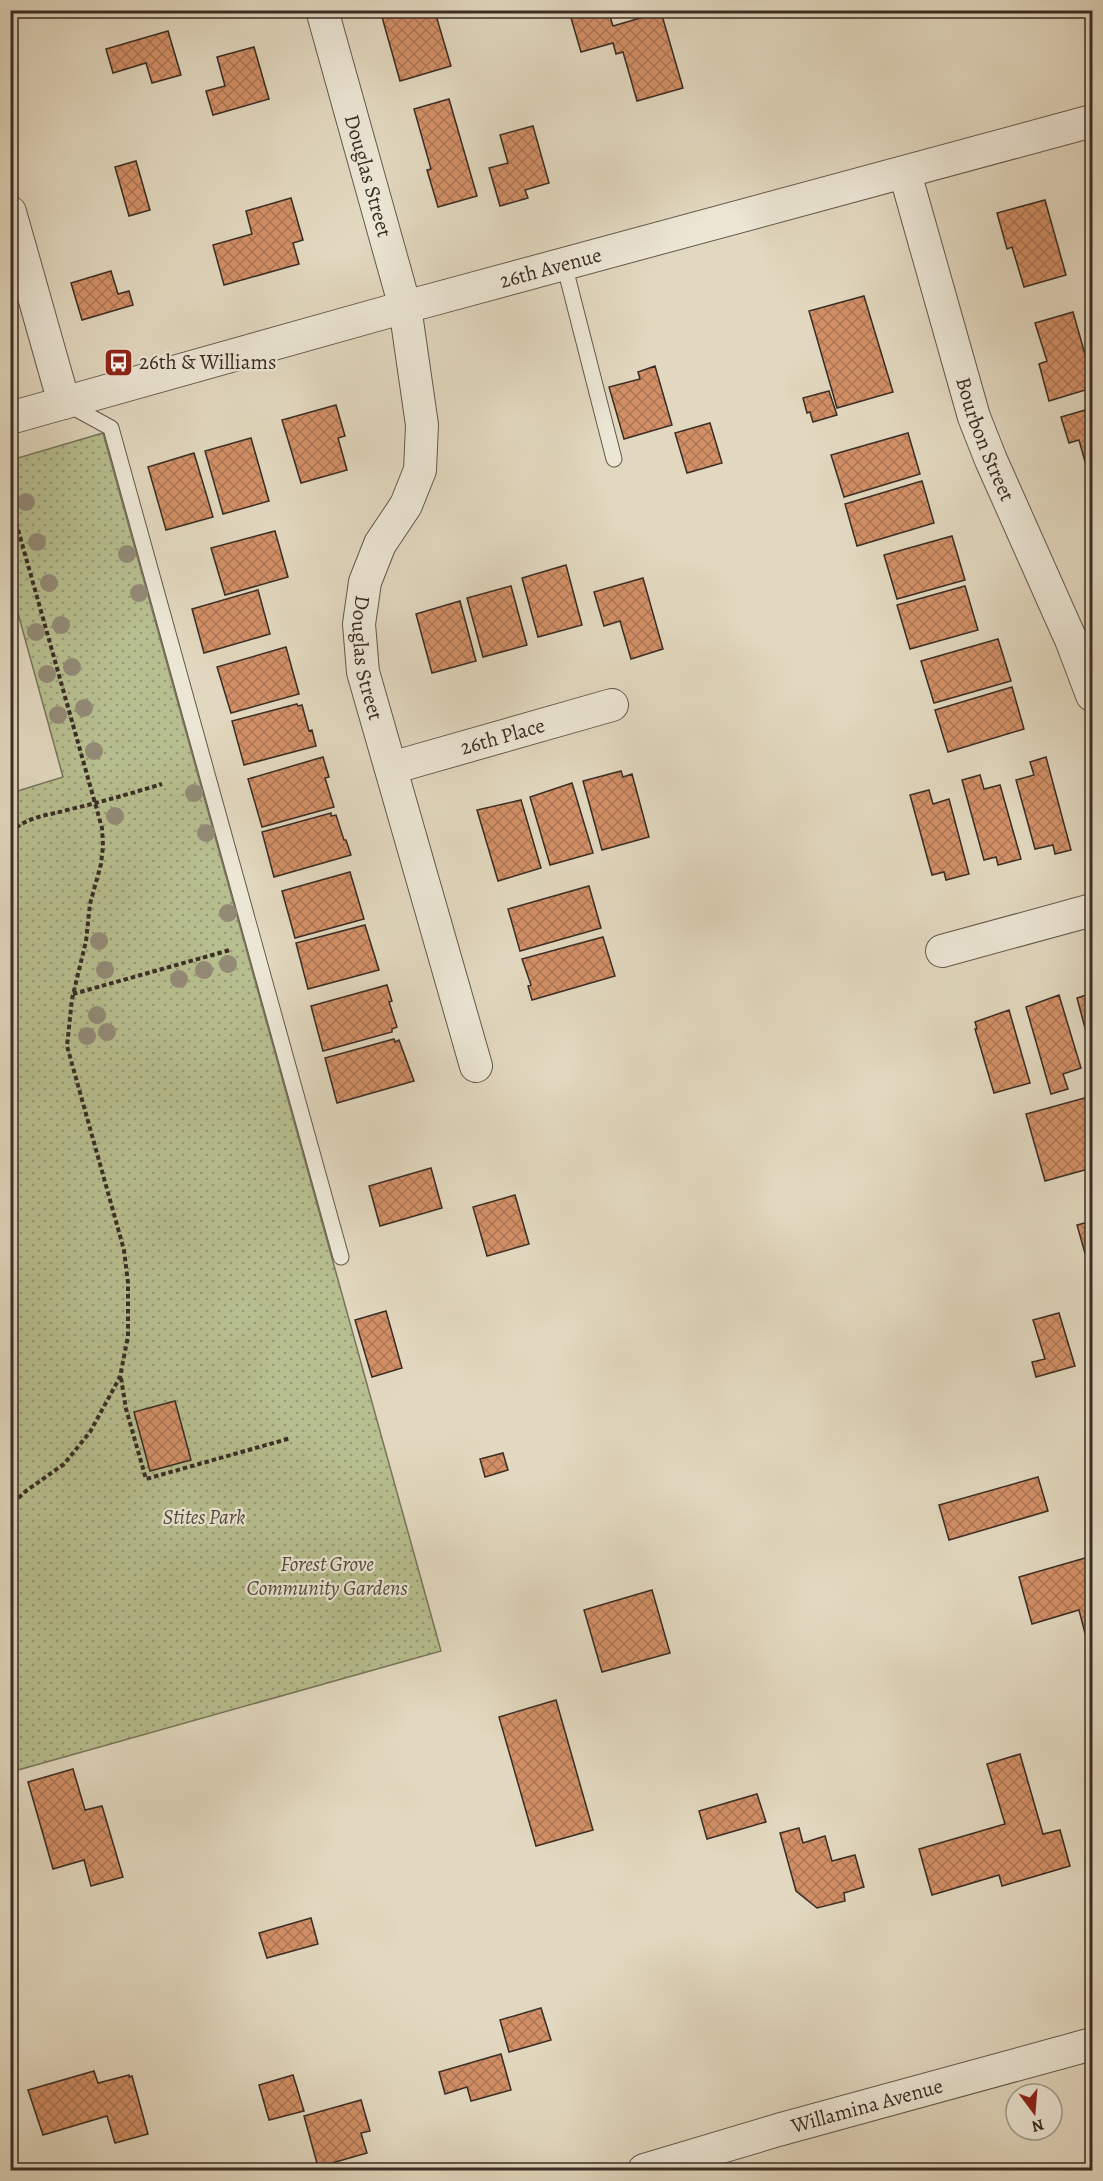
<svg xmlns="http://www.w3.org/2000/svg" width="1103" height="2181" font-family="Alegreya,serif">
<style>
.green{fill:url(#green-dots);stroke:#78765a;stroke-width:1.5}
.building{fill:url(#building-cross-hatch);stroke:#3a2d25;stroke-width:1.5}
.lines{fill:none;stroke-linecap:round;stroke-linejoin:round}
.service-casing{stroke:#64584c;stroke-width:17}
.minor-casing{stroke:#64584c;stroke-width:34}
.path{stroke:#3a2d25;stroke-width:4;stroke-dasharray:4.5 3;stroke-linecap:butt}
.service{stroke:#ece6d5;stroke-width:15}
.minor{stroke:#ece6d5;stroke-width:32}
.tree{fill:#938a76}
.labels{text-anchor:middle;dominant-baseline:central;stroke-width:4.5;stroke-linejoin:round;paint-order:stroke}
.street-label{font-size:21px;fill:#3a2d25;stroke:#ece6d5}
.poi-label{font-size:21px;fill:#3a2d25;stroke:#ece6d5;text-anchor:start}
.park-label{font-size:21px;font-style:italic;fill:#534a3a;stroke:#ece6d5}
</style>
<defs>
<pattern id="green-dots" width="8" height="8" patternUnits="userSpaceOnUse" patternTransform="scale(1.5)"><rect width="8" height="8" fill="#b7be8f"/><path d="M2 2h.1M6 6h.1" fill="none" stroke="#969b75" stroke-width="1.8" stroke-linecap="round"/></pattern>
<pattern id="building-cross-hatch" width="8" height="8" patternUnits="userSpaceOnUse" patternTransform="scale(1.5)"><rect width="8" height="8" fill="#d39067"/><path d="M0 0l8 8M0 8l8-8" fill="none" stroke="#ac7655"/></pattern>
</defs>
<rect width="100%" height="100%" fill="#e2d8bf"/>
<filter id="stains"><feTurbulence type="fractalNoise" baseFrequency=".00333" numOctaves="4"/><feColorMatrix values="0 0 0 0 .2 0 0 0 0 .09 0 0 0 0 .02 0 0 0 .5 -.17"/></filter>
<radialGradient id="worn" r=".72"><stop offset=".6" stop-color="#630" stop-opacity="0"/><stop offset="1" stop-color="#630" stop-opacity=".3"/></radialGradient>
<path class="green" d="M103 433 441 1651 11 1772V793L63 777 11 588V460Z"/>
<path class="building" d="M380 10H440L435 12 451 66 400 81Z
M573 10H608L613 26 661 12 683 88 637 101 623 52 616 54 613 43 581 52 569 11Z
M168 31 181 75 152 83 146 63 113 73 106 49Z
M254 47 269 99 213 115 206 91 225 86 217 57Z
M449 99 477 196 438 207 427 170 431 169 414 109Z
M533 126 549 183 525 190 528 198 500 206 489 168 508 163 500 135Z
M136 161 150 210 129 216 115 167Z
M291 198 303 240 293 243 299 264 224 285 213 245 252 234 246 211Z
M1045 200 1066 275 1024 287 1012 247 1007 249 997 213Z
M111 271 118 294 129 291 133 305 82 320 71 283Z
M864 296 893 392 837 408 809 311Z
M1073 312 1092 379V388L1049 401 1039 364 1047 361 1035 323Z
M655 366 672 425 624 439 609 387 640 379 638 372Z
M829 391 837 415 813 422 810 412 807 413 803 398Z
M336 405 345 436 338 438 347 470 301 483 282 420Z
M1092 408V487L1079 440 1069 443 1061 417Z
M710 423 722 463 687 473 675 433Z
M908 433 920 474 844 497 831 455Z
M251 438 269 501 223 514 205 451Z
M194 453 213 517 166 530 148 467Z
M922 481 934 523 857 546 845 504Z
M275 531 288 577 225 595 211 548Z
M952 536 965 580 897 599 884 555Z
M566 565 582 625 538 637 522 578Z
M643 578 663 649 631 659 620 621 604 626 594 592Z
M511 586 527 645 483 657 467 598Z
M965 586 978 630 910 649 897 605Z
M258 590 270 634 204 653 192 609Z
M460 601 476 661 432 673 416 614Z
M998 639 1011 681 934 703 921 661Z
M286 647 299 694 231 713 217 667Z
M1012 687 1024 729 948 752 935 710Z
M297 704 298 706 302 705 309 731 312 730 316 746 244 765 232 721Z
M323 757 329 777 325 778 334 807 262 827 248 779Z
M1046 757 1071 850 1055 854 1053 845 1035 849 1016 780 1034 775 1030 762Z
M621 771 623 777 632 774 649 837 602 850 583 781Z
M980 775 984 789 1000 785 1021 859 998 865 996 857 984 860 962 780Z
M572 783 593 853 550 865 530 797Z
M929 790 933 804 949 799 969 874 946 880 944 872 932 875 910 795Z
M521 800 541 868 498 881 477 810Z
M331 813V816L336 815 344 840H346L351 855 274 877 262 832Z
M350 872 364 919 295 938 282 891Z
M589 886 601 928 520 951 508 909Z
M365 925 379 970 308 989 296 943Z
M603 937 615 976 532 1000 528 986 531 985 522 959Z
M387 985 392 1001 389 1002 397 1027 392 1029V1032L323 1051 311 1006Z
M1092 993V1054L1077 998Z
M1059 995 1081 1068 1063 1074 1068 1089 1051 1094 1026 1007Z
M1009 1010 1030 1083 994 1093 975 1029H977L975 1022Z
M394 1039 395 1042 399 1040 414 1081 337 1103 325 1058Z
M1092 1096V1168L1045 1181 1026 1114Z
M431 1168 442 1208 380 1226 369 1186Z
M515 1195 529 1244 487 1256 473 1207Z
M1092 1221V1278L1077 1225Z
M386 1311 402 1368 372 1377 355 1320Z
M1059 1313 1075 1366 1036 1377 1032 1362 1045 1359 1033 1320Z
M175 1401 191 1460 150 1471 134 1412Z
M503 1453 508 1470 485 1477 480 1459Z
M1038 1477 1048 1511 949 1540 939 1505Z
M1092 1556V1635L1086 1637 1079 1610 1032 1624 1019 1577Z
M652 1590 670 1653 602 1672 584 1610Z
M556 1700 593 1830 536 1846 499 1717Z
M1020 1754 1043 1834 1060 1830 1070 1866 1002 1886 999 1875 932 1895 919 1849 1005 1824 987 1764Z
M73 1769 85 1810 102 1806 123 1877 91 1886 84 1860 53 1869 28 1782Z
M10 1784 18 1810 10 1812Z
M757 1794 766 1822 707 1839 699 1811Z
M799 1828 803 1843 825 1836 832 1861 855 1855 864 1887 844 1893 845 1901 817 1908 796 1891 780 1833Z
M311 1918 318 1944 267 1958 259 1933Z
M541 2008 551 2040 509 2052 500 2020Z
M501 2054 511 2090 471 2101 467 2087 445 2094 439 2072Z
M94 2071 98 2083 129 2075V2077L132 2076 148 2134 115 2143 107 2116 43 2135 28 2090Z
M293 2075 304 2111 269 2120 259 2085Z
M361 2100 370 2131 361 2133 367 2153 318 2167 304 2116Z"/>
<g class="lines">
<defs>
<path id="service" d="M564 264 614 459
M67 404 111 428 341 1257"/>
<g id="minor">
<path id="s1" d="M322 10 405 307 422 425 420 470 406 505 380 544 365 582 359 624 363 672 476 1066"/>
<path id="s2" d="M905 173 974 417 991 460 1072 642 1092 695"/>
<path d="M10 212 64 403"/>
<path id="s3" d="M10 418 405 307 1092 121"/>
<path id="s4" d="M391 768 612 705"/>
<path d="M942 951 1092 910"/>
<path id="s5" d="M644 2170 778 2130 1092 2044"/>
</g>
</defs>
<use href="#service" class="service-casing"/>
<use href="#minor" class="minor-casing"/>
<path class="path" d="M10 457 14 467 10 479
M10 501 102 828 103 846 101 864 90 904 86 941 72 999 67 1046 124 1250 128 1283V1336L120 1377 90 1432 64 1464 26 1491 10 1506
M10 832C31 815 47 816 71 809 102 802 132 793 162 784
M73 994 230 950
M121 1378 126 1409 146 1479 291 1438
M10 1604V1650"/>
<use href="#service" class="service"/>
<use href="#minor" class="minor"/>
</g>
<g class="tree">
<circle cx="26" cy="502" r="9"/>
<circle cx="37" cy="542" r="9"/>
<circle cx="127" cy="554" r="9"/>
<circle cx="49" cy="583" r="9"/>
<circle cx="139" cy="593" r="9"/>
<circle cx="61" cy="625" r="9"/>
<circle cx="36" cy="632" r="9"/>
<circle cx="72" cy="667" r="9"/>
<circle cx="47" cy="674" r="9"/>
<circle cx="84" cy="708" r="9"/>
<circle cx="58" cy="715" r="9"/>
<circle cx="94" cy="751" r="9"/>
<circle cx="194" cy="793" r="9"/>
<circle cx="115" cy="816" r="9"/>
<circle cx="206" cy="833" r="9"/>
<circle cx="228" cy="913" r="9"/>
<circle cx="99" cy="941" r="9"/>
<circle cx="228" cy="964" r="9"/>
<circle cx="105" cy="970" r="9"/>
<circle cx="204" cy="970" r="9"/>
<circle cx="179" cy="979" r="9"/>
<circle cx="97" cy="1015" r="9"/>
<circle cx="107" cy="1032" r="9"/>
<circle cx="87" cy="1036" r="9"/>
</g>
<defs>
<symbol id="bus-square" viewBox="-11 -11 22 22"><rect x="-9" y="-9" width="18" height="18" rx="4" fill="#8f2418" stroke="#ece6d5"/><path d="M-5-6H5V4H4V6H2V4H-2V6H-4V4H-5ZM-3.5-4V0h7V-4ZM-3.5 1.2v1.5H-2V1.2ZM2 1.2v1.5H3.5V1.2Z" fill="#fff"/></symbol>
</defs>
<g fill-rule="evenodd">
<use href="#bus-square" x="102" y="346" width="33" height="33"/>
</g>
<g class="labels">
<g class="street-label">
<text stroke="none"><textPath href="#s1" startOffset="172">Douglas Street</textPath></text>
<text stroke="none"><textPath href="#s3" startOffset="561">26th Avenue</textPath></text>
<text stroke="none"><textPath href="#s2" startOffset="278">Bourbon Street</textPath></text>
<text stroke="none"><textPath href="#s1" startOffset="675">Douglas Street</textPath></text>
<text stroke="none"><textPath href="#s4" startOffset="116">26th Place</textPath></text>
<text stroke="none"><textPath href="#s5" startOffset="232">Willamina Avenue</textPath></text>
</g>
<g class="poi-label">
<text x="139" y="362">26th &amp; Williams</text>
</g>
<g class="park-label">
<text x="204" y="1517">Stites Park</text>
<text x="327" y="1564">Forest Grove<tspan x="327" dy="24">Community Gardens</tspan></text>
</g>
</g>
<rect width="1103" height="2181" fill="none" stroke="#e2d8bf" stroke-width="36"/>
<rect x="12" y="12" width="1079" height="2157" fill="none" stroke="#3a2d25" stroke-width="3"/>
<rect x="18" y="18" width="1067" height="2145" fill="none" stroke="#3a2d25" stroke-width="1.5"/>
<g transform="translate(1034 2112) rotate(164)"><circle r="28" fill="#ece6d5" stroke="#a59c8f" stroke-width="1.5"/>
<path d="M0-4.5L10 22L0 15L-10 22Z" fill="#8f2418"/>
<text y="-9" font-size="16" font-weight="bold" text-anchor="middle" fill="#3a2d25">N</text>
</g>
<rect width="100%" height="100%" filter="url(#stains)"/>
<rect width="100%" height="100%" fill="url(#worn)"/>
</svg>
